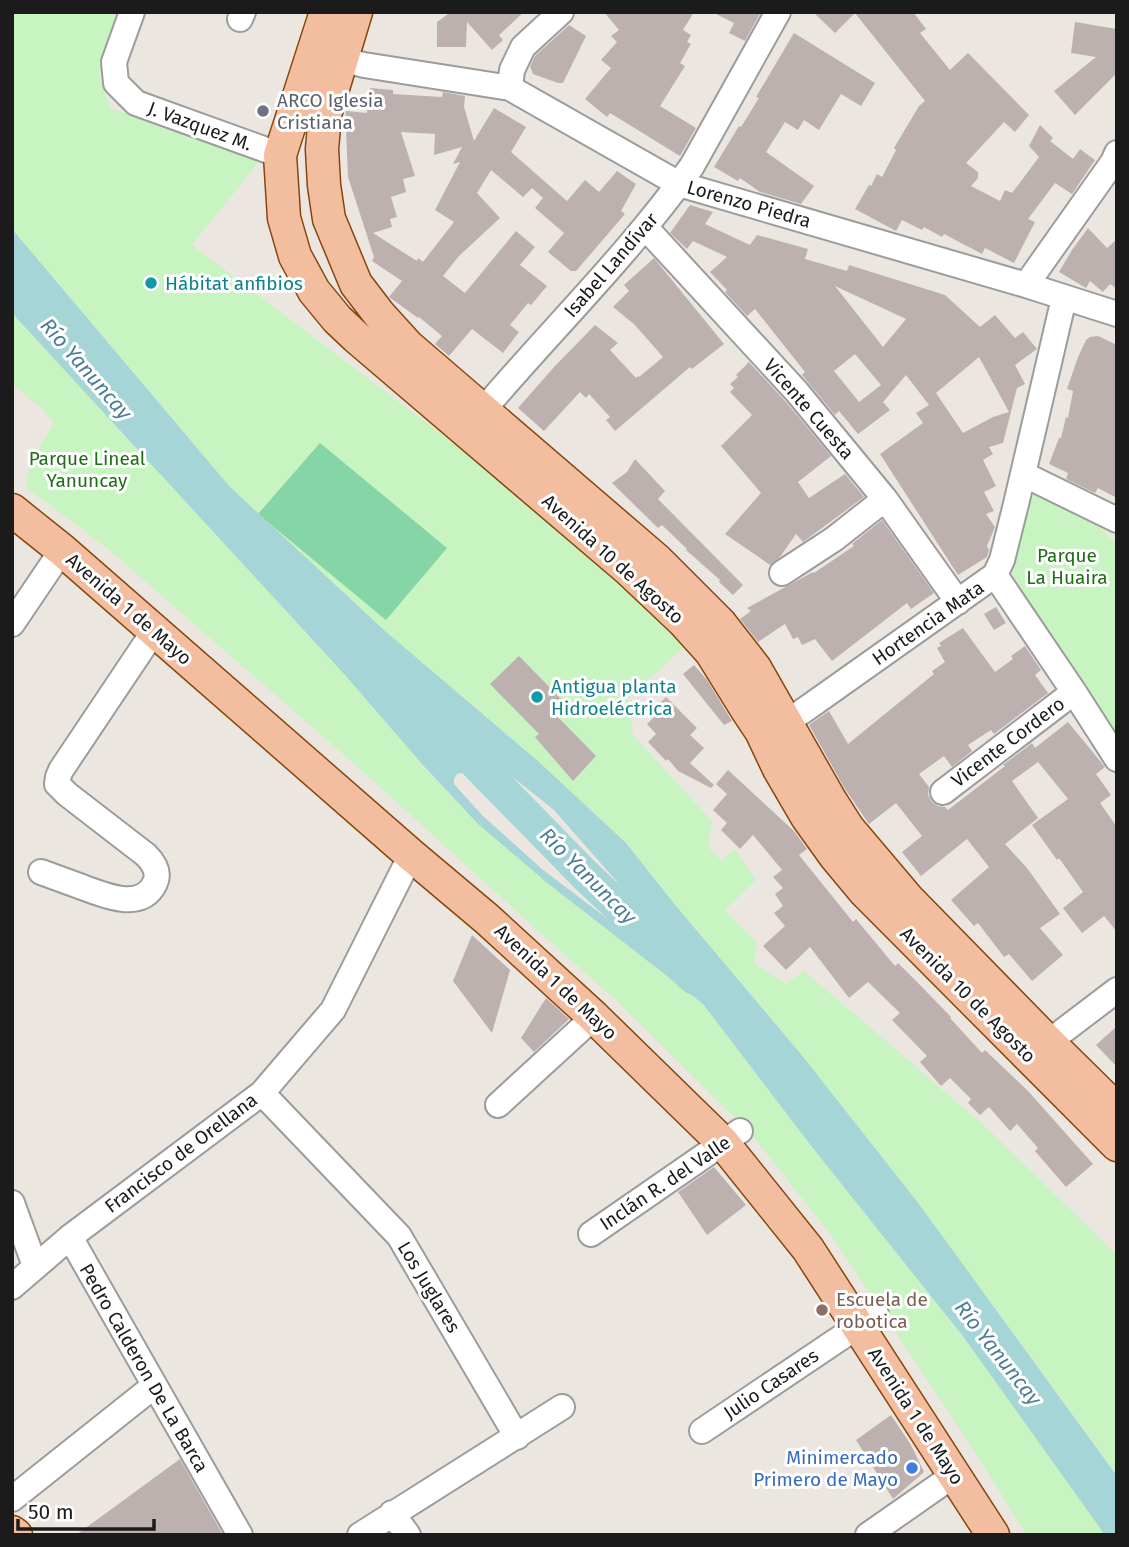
<svg xmlns="http://www.w3.org/2000/svg" width="1129" height="1547" font-family="'Fira Sans',sans-serif">
<style>
.park{fill:#c7f4c1}
.pitch{fill:#85d5a6}
.water{fill:#a5d5d6;fill-rule:evenodd}
.lines{fill:none;stroke-linecap:round;stroke-linejoin:round}
.river{stroke:#a5d5d6;stroke-width:33}
.building{fill:#bcb1af;fill-rule:evenodd}
.minor-casing{stroke:#9c9c9c;stroke-width:28}
.major-casing{stroke:#86460c;stroke-width:35}
.minor{stroke:#fff;stroke-width:24}
.major{stroke:#f3be9f;stroke-width:32}
.worship-dot{fill:#6b7280;stroke:#fff;stroke-width:2.5}
.culture-dot{fill:#0f9aa8;stroke:#fff;stroke-width:2.5}
.education-dot{fill:#8d6e63;stroke:#fff;stroke-width:2.5}
.shop-dot{fill:#3f7fe0;stroke:#fff;stroke-width:2.5}
.labels{text-anchor:middle;dominant-baseline:central;stroke-width:6;stroke-linejoin:round;paint-order:stroke}
.worship-label{font-size:19px;fill:#5b616d;stroke:#fff;text-anchor:start}
.street-label{font-size:19px;fill:#1b1b1b;stroke:#fff}
.culture-label{font-size:19px;fill:#0d838f;stroke:#fff;text-anchor:start}
.park-label{font-size:19px;fill:#1e6e14;stroke:#fff}
.education-label{font-size:19px;fill:#785e54;stroke:#fff;text-anchor:start}
.shop-label{font-size:19px;fill:#366cbe;stroke:#fff;text-anchor:end}
.water-label{font-size:21px;font-style:italic;fill:#4b7d94;stroke:#fff}
</style>
<rect width="100%" height="100%" fill="#ece6e1"/>
<path class="park" d="M121 12 99 76 110 108 261 159 192 245 514 489 687 644 628 699 633 735 712 821 708 847 722 861 734 849 756 880 725 910 757 942 754 963 786 984 804 971 877 1033 989 1130 1117 1255V1475L919 1204 800 1053 676 906 626 843 539 762 385 631 230 487 12 229V13Z
M12 313 345 675 422 764 478 824 546 882 703 1004 812 1147 962 1335 1105 1535H1027L962 1432 831 1235 752 1135 614 998 566 956 359 768 107 548 27 488 29 466 53 424 44 410 12 384Z
M1041 494C1069 508 1097 521 1117 545V744L1013 575 1024 508 1031 495Z"/>
<path class="pitch" d="M320 443 447 548 386 620 258 514Z"/>
<path class="water" d="M12 229 230 487 385 631 539 762 626 843 676 906 800 1053 919 1204 1117 1476V1535H1105L962 1335 812 1147 703 1004 546 882 478 824 422 764 345 675 12 313ZM499 766 554 810 669 941 673 947 669 950 638 937 605 917 542 869 483 816 454 784V779L457 774Z"/>
<g class="lines">
<path class="river" d="M451 738 585 875 694 978"/>
</g>
<path class="building" d="M451 12H524L499 35 503 40 492 50 467 22 466 47H437V22Z
M604 12H694L683 30 691 35 687 42 691 44 680 63 685 66 660 106 696 128 680 156 610 113 607 117 585 99 611 68 601 60 617 42 611 36 619 30Z
M712 12H761L745 41 729 33 734 23Z
M813 12H913L926 29 920 33 950 70 968 53 1029 115 1015 132 1004 122 966 163 978 172V178L971 186 1000 201 1005 190 1012 193 1039 157 1029 146 1040 125 1053 138 1050 141 1073 159 1080 149 1095 160 1072 194 1055 183 1028 219 1035 222 1014 263 985 248 982 254 944 234 942 237 924 227 922 230 902 220 896 231 855 209 869 185 871 186 877 174 882 177 896 150 894 148 919 106 925 101 855 13 835 33Z
M1075 22 1117 29V73L1075 115 1054 91 1096 57 1071 53Z
M569 25 586 36 563 83H558L533 74 530 66 535 56Z
M794 33 875 83 861 106 841 94 819 130 804 120 798 130 785 122 766 152 814 186 801 204 760 192 740 178 738 181 714 167 739 126 741 127 759 98 756 97Z
M370 88 393 90V94L442 97 443 92 465 96 464 107 474 141 494 108 526 127 511 152 567 201 585 180 599 192 617 171 636 184 621 211 625 214 576 271H571L548 252 564 233 535 208 543 198 532 188 523 197 491 170 477 193 500 218 459 256 443 276 465 293 516 231 535 247 520 265 547 286 531 305 528 303 510 325 519 332 503 353 472 329 449 356 435 344 442 336 419 317 418 318 389 297 402 281 372 261 374 257 348 177 346 130H344L346 111 367 113ZM401 132 435 134 434 155 462 147 453 164 460 162 435 210 454 222 423 262 418 258 417 261 373 233 392 227 390 219 397 217 391 197 406 192 403 179 415 176Z
M690 205 713 212 705 224 750 245 757 235 808 249 805 259 847 271 849 265 945 295 980 327 995 315 1015 338 1023 332 1037 349 1015 365 1025 384 1017 388 1003 443 989 447 993 454 983 460 996 486 984 492 994 511 986 514 995 527 987 546 989 550 987 557 958 575 880 454 923 423 916 413 929 405 906 375 883 402 890 410 858 434 839 411 835 415 802 375 805 372 755 309 747 316 725 292 727 290 710 272 727 257 693 241 687 249 670 233ZM835 286 906 319 883 347ZM855 354 881 385 859 402 834 371ZM979 357 1009 412 993 417 963 433 936 393Z
M1088 228 1107 248 1117 239V289L1110 284 1103 292 1090 281 1086 288 1059 272 1072 250Z
M654 258 724 344 692 369 690 367 615 431 606 420 610 417 589 394 586 398 580 392 544 431 518 408 555 366 595 325 618 343 610 350 636 378 638 376 639 377 663 357 634 324 613 307 629 291 624 285Z
M1098 336 1117 345V498L1098 488 1095 493 1066 479 1068 473 1049 464 1059 438H1061L1066 417 1068 418 1073 391 1067 389 1078 357 1086 340 1090 337Z
M749 362 786 402 831 456 798 482 809 498 845 474 864 497 803 542 796 534 780 557 770 565 725 534 761 493 721 446 752 415 730 392 734 388 730 384 738 377 736 375Z
M635 459 665 491 658 499 743 585 733 595 719 582 720 580 686 550 687 549 662 525 658 528 612 483 627 472Z
M882 520 934 593 911 609 907 603 832 661 815 639 802 645 798 637 793 639 785 624 758 642 740 619 751 611 747 608 813 572 814 573 854 546 852 544Z
M996 607 1006 623 994 630 984 614Z
M963 628 995 672 1013 659 1011 656 1025 646 1041 670 1035 675 1048 693 994 734 991 730 968 745 972 751 952 767 944 756 919 774 929 787 928 795 932 802 938 806 945 807 948 810 1005 766 1003 765 1032 743 1035 748 1068 722 1105 767 1096 774 1111 795 1100 803 1117 827V932L1104 916 1082 933 1063 908 1083 892 1059 858 1057 860 1032 825 1068 799 1038 762 1012 781 1038 818 1005 844 1027 868 1060 914 1040 928 1063 955 1032 981 1009 954 1004 957 978 923 974 926 951 900 989 867 967 839 921 876 902 852 922 836 896 803 869 824 845 789 809 725 829 711 848 744 934 674 932 671 945 662 937 648 941 646 939 643Z
M519 656 564 702 553 712 596 756 573 781 535 737 539 734 490 684Z
M694 665 707 680 732 721 724 725 683 674Z
M666 697 697 728 690 735 704 748 690 763 714 785 711 788 678 771 668 759 666 761 648 742 656 734 647 724 653 718 649 714Z
M728 770 794 831 807 849 799 855 853 922 856 919 895 966 898 963 921 986 951 1017 950 1018 982 1053 985 1050 1029 1092 1093 1164 1066 1187 1035 1151 1038 1148 1017 1124 1010 1131 989 1107 980 1115 968 1103 971 1099 950 1078 941 1086 920 1062 927 1056 892 1020 900 1013 868 982 849 998 810 947 786 970 763 946 785 926 774 913 783 906 775 894 783 888 773 877 782 870 753 835 740 849 721 830 727 823 713 810 727 794 716 784Z
M472 935 510 970 492 1033 453 981Z
M546 998 569 1019 534 1052 521 1038Z
M1117 1026V1067L1096 1045Z
M714 1167 746 1205 707 1235 678 1192Z
M891 1415 911 1445 924 1472 893 1499 856 1440Z
M180 1459 223 1535H76Z"/>
<g class="lines">
<defs>
<path id="minor" d="M132 12 114 62 116 83 136 103 280 155
M240 19 243 12
M325 55 364 65 510 88 679 184 1026 285 1117 314
M510 88 512 70 523 47 561 12
M645 227 797 392 885 499 958 602
M1026 285 1113 162 1117 153
M473 422C545 336 627 257 692 166L778 12
M1023 474 1117 520
M782 573 834 539 885 499
M995 575 1074 692 1117 759
M12 624 62 550
M769 728 786 722 803 711 995 575 1002 560 1016 504 1064 298
M943 792 1074 692
M41 872C55 877 68 882 82 887 104 895 141 912 155 883 160 872 153 862 146 855L67 794 57 784 58 777 61 770 154 631
M1034 1053 1117 990
M262 1093 399 1236 517 1437
M498 1105 594 1017
M12 1203 35 1266
M591 1234 740 1131
M70 1237 240 1535
M12 1287 70 1237 262 1093 333 1010 411 855
M702 1431 876 1314
M12 1499 154 1386
M392 1513 408 1535
M360 1535 562 1407
M868 1535 954 1475"/>
<path id="major" d="M326 12 280 155 284 218 295 256 314 291 337 319 356 337 629 570 683 621 711 652 747 710 761 731 779 769 807 817 835 856 865 892 1117 1145
M356 12 325 115 322 149 324 185 329 219 356 284 379 314 408 346 658 561 720 623 755 668 829 798 848 828 909 900 1048 1042 1117 1110
M12 510 62 550 411 855 487 919 594 1017 723 1143 808 1249 993 1535
M12 1532 16 1535"/>
</defs>
<use href="#minor" class="minor-casing"/>
<use href="#major" class="major-casing"/>
<use href="#minor" class="minor"/>
<use href="#major" class="major"/>
</g>
<circle class="worship-dot" cx="263" cy="111" r="7"/>
<g class="culture-dot">
<circle cx="151" cy="283" r="7"/>
<circle cx="537" cy="697" r="7"/>
</g>
<circle class="education-dot" cx="822" cy="1310" r="7"/>
<circle class="shop-dot" cx="912" cy="1468" r="7"/>
<g class="labels">
<g class="worship-label">
<text x="277" y="100">ARCO Iglesia<tspan x="277" dy="22">Cristiana</tspan></text>
</g>
<g class="street-label">
<text transform="translate(200 126) rotate(20)">J. Vazquez M.</text>
<text transform="translate(749 204) rotate(16)">Lorenzo Piedra</text>
<text transform="translate(611 265) rotate(-49)">Isabel Landívar</text>
<text transform="translate(809 409) rotate(49)">Vicente Cuesta</text>
<text transform="translate(613 559) rotate(42)">Avenida 10 de Agosto</text>
<text transform="translate(129 609) rotate(41)">Avenida 1 de Mayo</text>
<text transform="translate(928 623) rotate(-35)">Hortencia Mata</text>
<text transform="translate(1008 742) rotate(-37)">Vicente Cordero</text>
<text transform="translate(556 982) rotate(43)">Avenida 1 de Mayo</text>
<text transform="translate(968 995) rotate(45)">Avenida 10 de Agosto</text>
<text transform="translate(181 1153) rotate(-37)">Francisco de Orellana</text>
<text transform="translate(665 1183) rotate(-34)">Inclán R. del Valle</text>
<text transform="translate(429 1287) rotate(59)">Los Juglares</text>
<text transform="translate(144 1368) rotate(60)">Pedro Calderon De La Barca</text>
<text transform="translate(771 1384) rotate(-34)">Julio Casares</text>
<text transform="translate(916 1416) rotate(57)">Avenida 1 de Mayo</text>
</g>
<g class="culture-label">
<text x="165" y="283">Hábitat anfibios</text>
<text x="551" y="686">Antigua planta<tspan x="551" dy="22">Hidroeléctrica</tspan></text>
</g>
<g class="park-label">
<text x="87" y="458">Parque Lineal<tspan x="87" dy="22">Yanuncay</tspan></text>
<text x="1067" y="555">Parque<tspan x="1067" dy="22">La Huaira</tspan></text>
</g>
<g class="education-label">
<text x="836" y="1299">Escuela de<tspan x="836" dy="22">robotica</tspan></text>
</g>
<g class="shop-label">
<text x="898" y="1457">Minimercado<tspan x="898" dy="22">Primero de Mayo</tspan></text>
</g>
<g class="water-label">
<text transform="translate(86 369) rotate(49)">Río Yanuncay</text>
<text transform="translate(588 876) rotate(45)">Río Yanuncay</text>
<text transform="translate(998 1353) rotate(52)">Río Yanuncay</text>
</g>
</g>
<rect width="1129" height="1547" fill="none" stroke="#1b1b1b" stroke-width="28"/>
<path d="M18 1519v10h136v-10" fill="none" stroke="#1b1b1b" stroke-width="3.5"/>
<text x="28" y="1519" font-size="21" fill="#1b1b1b" stroke="#ffffff" stroke-width="5" paint-order="stroke">50 m</text>
</svg>
